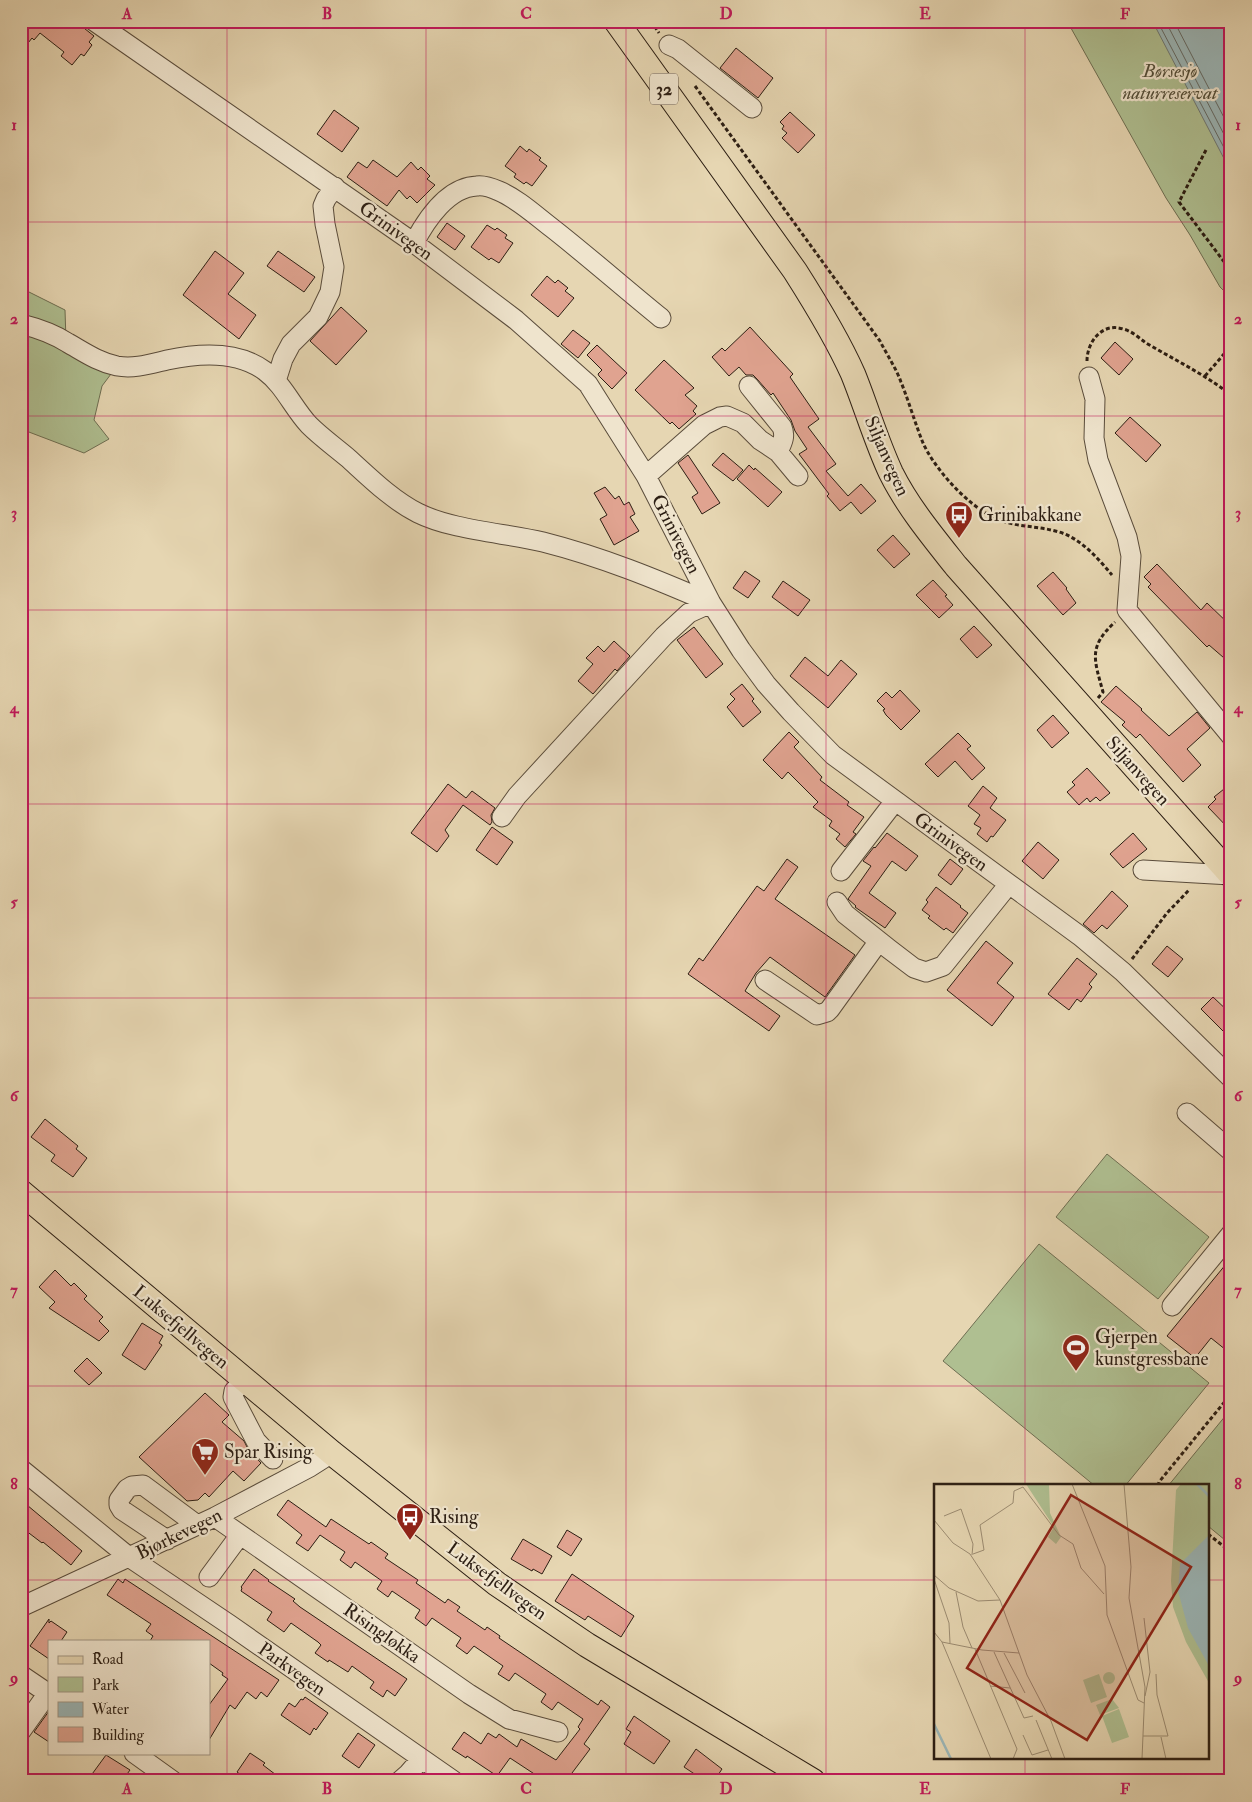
<svg xmlns="http://www.w3.org/2000/svg" width="1252" height="1802" font-family="'IM FELL Double Pica',serif">
<style>
.green{fill:#afbf91;stroke:#6e6e52}
.water{fill:#9bb6b7;stroke:#6f7975}
.lines{fill:none;stroke-linecap:round;stroke-linejoin:round}
.shore{stroke:#646a65;stroke-width:1}
.building{fill:#e0a390;stroke:#2c1e13}
.minor-casing{stroke:#5a4c3b;stroke-width:21}
.major-casing{stroke:#2c1e13;stroke-width:26}
.path{stroke:#2c1e13;stroke-width:3;stroke-dasharray:4 2.5;stroke-linecap:butt}
.minor{stroke:#efe4cd;stroke-width:19}
.major{stroke:#e6d6b2;stroke-width:24}
.grid{fill:none;stroke:#c2185b;stroke-width:1;stroke-opacity:0.55}
.labels{text-anchor:middle;dominant-baseline:central;stroke-width:4.5;stroke-linejoin:round;paint-order:stroke}
.shield{fill:#efe4cd;stroke:#66594b;stroke-width:1}
.shield-label{font-size:18px;font-weight:bold;fill:#2c1e13}
.park-label{font-size:19px;font-style:italic;fill:#534e39;stroke:#efe4cd}
.street-label{font-size:19px;fill:#2c1e13;stroke:#efe4cd}
.poi-label{font-size:19px;fill:#2c1e13;stroke:#efe4cd;text-anchor:start}
.inset-river{fill:none;stroke:#9bb6b7;stroke-width:2.5}
.inset-road{fill:none;stroke:#9c8c72;stroke-width:1}
.view{fill:#8f2418;fill-opacity:0.15;stroke:#8f2418;stroke-width:2.5}
.inset-edge{fill:none;stroke:#2c1e13;stroke-width:2.5}
.neatline{fill:none;stroke:#c2185b;stroke-width:2}
.grid-label{font-size:16px;text-anchor:middle;font-weight:bold;fill:#c2185b}
</style>
<rect width="100%" height="100%" fill="#e6d6b2"/>
<filter id="stains"><feTurbulence type="fractalNoise" baseFrequency=".004" numOctaves="4"/><feColorMatrix values="0 0 0 0 .2 0 0 0 0 .09 0 0 0 0 .02 0 0 0 .5 -.17"/></filter>
<radialGradient id="worn" r=".72"><stop offset=".6" stop-color="#630" stop-opacity="0"/><stop offset="1" stop-color="#630" stop-opacity=".3"/></radialGradient>
<path class="green" d="M1067 21H1231V298L1220 287 1190 235 1166 198Z
M21 288 65 310 66 341 117 366 102 386 94 420 109 439 84 453 21 429Z
M1107 1154 1209 1237 1158 1299 1056 1217Z
M1039 1244 1209 1383 1125 1486H1095L943 1361Z
M1231 1409V1545L1208 1526V1486H1168Z"/>
<path class="water" d="M1157 21H1231V172L1156 28Z"/>
<g class="lines">
<path class="shore" d="M1161 21V28L1231 161
M1168 21V26L1231 148
M1175 21 1176 25 1231 131"/>
</g>
<path class="building" d="M21 21H75L94 36 89 42 92 45 84 56 81 54 72 65 61 56 64 52 40 33 34 40 32 38 21 52Z
M736 48 773 78 758 98 720 68Z
M334 110 359 128 342 152 317 134Z
M790 112 815 135 798 153 782 138 787 133 782 129 784 126 780 122Z
M520 146 527 152 529 149 541 158 539 160 547 166 532 186 526 182 524 184 514 177 516 174 505 166Z
M373 160 397 177 411 162 418 170 421 167 430 176 427 179 435 185 417 203 410 196 407 199 399 190 387 206 347 177 358 162 367 168Z
M447 223 465 236 455 250 437 237Z
M487 225 495 230 497 228 507 235 505 238 513 243 499 263 491 258 489 260 471 247Z
M215 251 244 273 228 294 256 315 239 339 183 295Z
M278 251 315 277 304 292 267 266Z
M547 276 555 283 558 280 568 288 565 291 574 298 558 317 531 295Z
M341 307 367 331 336 365 310 341Z
M750 327 793 374 790 377 819 419 808 427 836 464 826 471 848 496 861 484 876 501 861 514 851 502 840 511 827 496 829 494 799 454 807 449 795 431 791 420 773 393 771 395 757 379 753 375H746L739 367 729 376 712 357 722 348 725 351Z
M573 330 590 343 578 358 561 344Z
M1115 342 1133 359 1119 375 1101 358Z
M597 345 627 373 612 389 599 376 598 374 602 370 587 355Z
M664 360 694 388 685 395 697 406 693 411 696 414 679 429 672 422 670 424 635 390Z
M1130 417 1161 445 1146 462 1115 433Z
M723 453 743 470 733 481 712 465Z
M688 455 720 503 702 514 692 497 698 493 678 463Z
M749 465 754 470 755 468 782 492 768 507 737 479Z
M605 487 615 499 619 496 624 505 629 502 635 514 630 517 639 531 614 545 600 519 607 515 594 493Z
M893 535 910 554 894 568 877 550Z
M1157 564 1201 610 1207 603 1231 626V664L1209 645 1207 647 1148 587 1151 584 1144 577Z
M745 571 760 581 748 598 733 588Z
M1053 572 1067 588 1066 589 1076 603 1063 615 1037 586Z
M933 580 947 595 945 596 953 605 939 618 916 595Z
M783 581 810 600 798 616 772 597Z
M974 626 992 645 977 658 960 639Z
M694 627 723 664 706 678 677 640Z
M614 641 630 656 617 671 615 669 593 694 578 681 593 664 586 658 598 646 604 652Z
M805 657 828 676 841 660 857 674 828 708 790 676Z
M742 684 754 699 752 701 761 712 743 727 727 707 735 699 730 694Z
M1116 686 1142 709 1141 710 1169 736 1197 712 1210 728 1187 749 1201 765 1183 782 1140 734 1136 738 1122 725 1125 722 1101 702Z
M900 690 920 711 901 730 886 715 883 710 885 709 877 701 886 692 892 698Z
M1053 715 1069 733 1052 748 1037 730Z
M789 732 799 742 794 747 822 777 820 780 849 802 847 805 864 817 853 832 856 834 845 847 836 839 840 834 829 826 832 821 813 807 818 802 788 772 782 779 763 760Z
M958 733 971 746 967 749 985 768 972 780 955 761 938 777 925 764Z
M1087 768 1110 793 1100 801 1096 797 1090 802 1087 798 1079 805 1067 792 1075 785 1072 782Z
M448 784 466 798 472 791 495 808 491 815 492 822 490 825 463 805 445 830 449 836 437 852 411 833Z
M983 786 997 798 990 808 1006 820 993 837 991 836 987 842 977 834 981 828 974 824 980 815 968 806Z
M1231 786V831L1208 807 1216 799 1214 797 1224 789 1226 791Z
M492 827 513 842 497 865 476 850Z
M887 833 918 856 906 871 892 861 869 893 896 913 885 928 855 907 856 906 848 899 871 866 863 861 874 847 875 848Z
M1133 833 1147 849 1123 868 1110 854Z
M1038 842 1059 860 1043 879 1022 861Z
M787 859 798 867 775 899 855 955 825 997 770 957 756 973 745 991 780 1016 769 1031 688 974 699 958 703 961 757 886 764 891Z
M950 859 963 869 951 885 938 875Z
M936 887 961 906 960 907 968 913 953 933 946 928 944 930 928 918 930 916 922 910 928 902 926 900Z
M1112 891 1128 906 1107 929 1102 925 1094 933 1083 924Z
M986 941 1013 963 997 983 1014 997 992 1026 947 990Z
M1167 946 1183 959 1168 977 1152 964Z
M1077 958 1097 974 1089 984 1092 987 1081 1002 1077 999 1069 1010 1048 994Z
M1213 997 1231 1014V1039L1201 1009Z
M45 1119 78 1146 76 1149 87 1158 73 1177 51 1161 55 1155 31 1137Z
M1231 1258V1354L1211 1338 1195 1358 1167 1336Z
M55 1270 71 1286 74 1283 87 1296 84 1299 103 1317 99 1321 109 1331 99 1341 49 1308 55 1302 39 1287Z
M142 1323 163 1336 159 1343 162 1345 145 1370 122 1355Z
M87 1358 102 1373 89 1385 74 1371Z
M205 1393 229 1415 222 1422 244 1441 248 1449 261 1463 244 1481 233 1471 209 1497 205 1493 198 1500 187 1501 139 1457Z
M21 1500 82 1551 71 1565 43 1542 42 1543 21 1527Z
M288 1500 326 1527 331 1519 369 1544 371 1542 388 1554 385 1558 418 1580 416 1583 445 1603 448 1599 460 1607 457 1611 485 1630 487 1627 500 1636 499 1638 598 1705 601 1700 610 1707 584 1744 590 1749 566 1781H545L510 1758 497 1776 467 1756 466 1758 452 1749 464 1732 481 1744 488 1733 496 1738 499 1734 517 1747 521 1739 556 1760 580 1729 578 1727 583 1719 558 1702 552 1710 541 1702 546 1694 515 1673 509 1681 498 1674 503 1666 474 1646 467 1654 456 1646 461 1638 432 1618 426 1626 415 1618 420 1610 392 1591 388 1597 377 1589 382 1581 355 1562 351 1568 340 1560 345 1552 320 1535 308 1551 296 1543 302 1535 277 1515Z
M567 1530 582 1539 571 1556 557 1547Z
M523 1539 552 1556 542 1574 533 1569 532 1571 511 1559Z
M254 1569 269 1580 268 1581 295 1599 293 1601 300 1607 407 1679 395 1696 387 1690 383 1697 370 1688 374 1682 352 1666 348 1672 329 1660 328 1662 315 1653 321 1645 318 1642 291 1623 284 1632 267 1620 272 1612 241 1591 242 1588 241 1587Z
M572 1574 634 1616 621 1637 588 1616 585 1620 555 1601Z
M118 1579 123 1583 125 1579 279 1680 267 1697 261 1692 256 1699 247 1692 235 1709 230 1705 209 1740V1705L228 1679 222 1675 223 1673 209 1663V1641H150L153 1636 146 1631 151 1624 107 1595Z
M49 1619V1623L51 1621 67 1632 61 1641H49V1659L30 1646Z
M305 1697 328 1713 316 1730 314 1728 310 1735 281 1715 289 1703 295 1707 301 1699 303 1700Z
M49 1711V1742L34 1732Z
M634 1716 670 1741 654 1764 624 1744 631 1732 626 1729Z
M358 1733 375 1745 359 1768 342 1756Z
M696 1749 722 1769 714 1781H705L684 1767Z
M250 1753 265 1763 263 1765 284 1781H249L237 1772Z
M106 1755 130 1770 122 1781H87Z"/>
<g class="lines">
<defs>
<path id="minor" d="M94 21 414 243 516 320 588 384 646 476 711 603 741 650 766 684 791 712 833 755 1080 936 1123 972 1231 1078
M669 45 678 49 752 108
M414 243C426 220 448 187 477 186 484 185 492 188 499 191 518 199 535 215 552 228 589 257 624 288 661 318
M21 324C37 328 54 334 68 343 84 352 98 362 117 366 134 369 150 364 167 360 199 353 237 350 265 371 284 385 293 408 309 425 321 437 335 447 348 458 369 477 392 500 418 513 452 530 505 533 543 542 602 557 656 579 711 603
M1089 377 1095 399 1094 438 1098 460 1127 537 1131 556 1127 610 1231 736
M276 381 283 359 291 344 318 317 330 292 334 267 325 224 323 206 326 199 335 187
M749 386 782 427C786 437 782 443 778 452
M646 476 704 425 720 417 727 416 743 423 760 440 778 452 798 476
M502 817 517 796 664 636 689 613 711 603
M1143 870 1231 875
M841 871 895 801
M837 902 845 914 889 949 914 968 926 972 943 966 1009 884
M765 980 817 1015 827 1012 830 1009 879 941
M1187 1113 1231 1151
M1172 1306 1231 1234
M245 1380 234 1391 233 1397 256 1441 273 1459
M21 1469 129 1557 230 1625 454 1781
M215 1517 469 1694 509 1719 558 1732
M167 1540 122 1510 119 1505V1500L127 1489 132 1486 143 1485 197 1525
M209 1577 240 1535
M21 1607 215 1517 310 1467 332 1453
M21 1675 49 1694
M21 1731 48 1693
M134 1753 173 1781
M400 1781 408 1774 421 1759"/>
<path id="major" d="M616 21 795 271C816 304 837 338 853 374 866 406 876 441 891 473 908 507 933 537 956 566L1231 875
M21 1192 332 1453 497 1584 587 1645 813 1781"/>
</defs>
<use href="#minor" class="minor-casing"/>
<use href="#major" class="major-casing"/>
<path class="path" d="M651 21 659 33
M695 86 880 341C887 355 896 368 901 382 909 402 915 423 923 443 935 469 964 501 989 515 1011 528 1036 525 1059 532 1080 538 1098 558 1112 575
M1206 150 1179 202 1231 271
M1087 361C1087 342 1102 322 1123 329 1132 331 1139 338 1146 343 1175 360 1204 374 1231 395
M1205 376 1231 346
M1098 698 1103 692C1094 659 1088 647 1115 622
M1132 959 1167 913 1190 889
M1158 1486 1159 1482 1231 1394
M1208 1534 1231 1552"/>
<use href="#minor" class="minor"/>
<use href="#major" class="major"/>
</g>
<path class="grid" d="M227 21V1781M426 21V1781M626 21V1781M826 21V1781M1025 21V1486M21 222H1231M21 416H1231M21 610H1231M21 804H1231M21 998H1231M21 1192H1231M21 1386H1231M21 1580H936M1208 1580H1231M1025 1758V1781"/>
<defs>
<symbol id="bus-pin" viewBox="-11 -11 22 30"><path d="M0 17L-7.5 6A9.5 9.5 0 1 1 7.5 6Z" fill="#8f2418" stroke="#efe4cd"/><path d="M-5-6H5V4H4V6H2V4H-2V6H-4V4H-5ZM-3.5-4V0h7V-4ZM-3.5 1.2v1.5H-2V1.2ZM2 1.2v1.5H3.5V1.2Z" fill="#fff"/></symbol>
<symbol id="stadium-pin" viewBox="-11 -11 22 30"><path d="M0 17L-7.5 6A9.5 9.5 0 1 1 7.5 6Z" fill="#8f2418" stroke="#efe4cd"/><path d="M0-5a6.5 5 0 1 0 0 10a6.5 5 0 1 0 0-10ZM-3.5-1.8h7v3.6h-7Z" fill="#fff"/></symbol>
<symbol id="supermarket-pin" viewBox="-11 -11 22 30"><path d="M0 17L-7.5 6A9.5 9.5 0 1 1 7.5 6Z" fill="#8f2418" stroke="#efe4cd"/><path d="M-6-5.5h2.5l.6 2H6L4.5 2H-2.5L-4.4-4H-6ZM-1.5 3.2a1.3 1.3 0 1 0 .1 0ZM3 3.2a1.3 1.3 0 1 0 .1 0Z" fill="#fff"/></symbol>
</defs>
<g fill-rule="evenodd">
<use href="#bus-pin" x="943" y="499" width="32" height="43"/>
<use href="#stadium-pin" x="1060" y="1332" width="32" height="43"/>
<use href="#supermarket-pin" x="189" y="1436" width="32" height="43"/>
<use href="#bus-pin" x="394" y="1501" width="32" height="43"/>
</g>
<g class="labels">
<rect class="shield" x="650" y="73.5" width="28" height="31" rx="4"/>
<g class="shield-label">
<text x="664" y="89">32</text>
</g>
<g class="park-label">
<text x="1170" y="71">Børsesjø<tspan x="1170" dy="22">naturreservat</tspan></text>
</g>
<g class="street-label">
<text transform="translate(396 231) rotate(36)">Grinivegen</text>
<text transform="translate(887 456) rotate(66)">Siljanvegen</text>
<text transform="translate(676 534) rotate(63)">Grinivegen</text>
<text transform="translate(1138 771) rotate(48)">Siljanvegen</text>
<text transform="translate(951 842) rotate(36)">Grinivegen</text>
<text transform="translate(181 1327) rotate(40)">Luksefjellvegen</text>
<text transform="translate(179 1534) rotate(-26)">Bjørkevegen</text>
<text transform="translate(497 1581) rotate(36)">Luksefjellvegen</text>
<text transform="translate(382 1633) rotate(35)">Risingløkka</text>
<text transform="translate(292 1669) rotate(35)">Parkvegen</text>
</g>
<g class="poi-label">
<text x="978" y="515">Grinibakkane</text>
<text x="1095" y="1337">Gjerpen<tspan x="1095" dy="22">kunstgressbane</tspan></text>
<text x="224" y="1452">Spar Rising</text>
<text x="429" y="1517">Rising</text>
</g>
</g>
<g transform="translate(934 1484)">
<rect width="275" height="275" fill="#e6d6b2"/>
<path d="M92 0H115L116 29 127 53 122 60 114 53 120 43ZM247 0H275V199L252 158 239 123 237 97 242 6ZM169 194a6 6 0 1 1 12 0a6 6 0 1 1-12 0ZM165 190 173 213 157 219 149 196ZM178 215 185 224 166 231 162 221ZM185 225 195 253 178 259 168 232Z" fill="#afbf91"/>
<path d="M275 51V182L254 144 244 107 246 80Z" fill="#9bb6b7"/>
<path class="inset-river" d="M263 0 275 12M0 240 17 275"/>
<path class="inset-road" d="M138 0 171 82 173 131 204 216 210 219M190 0 197 83 195 114 211 203 208 275M10 32 27 25 39 60 38 71M0 36 19 59 36 70 66 116 93 191 117 237 131 275M39 70 50 66 46 41 79 19 80 7 89 3 125 51 139 60 147 84 170 110M0 91 15 104 44 117 66 116M0 95 15 139 16 159M22 108 29 143 38 164M210 134 216 188 211 212M0 148 8 158 57 275M8 158 48 166 85 169M41 165 83 265 79 275M60 168 90 234 99 232M70 169 91 209M56 202 76 204M102 236 118 275M89 251 98 271 114 266M209 252H234L223 211 222 190M227 253 232 275"/>
<path class="view" d="M137 11 257 83 153 256 33 184Z"/>
<rect width="275" height="275" class="inset-edge"/>
</g>
<rect width="1252" height="1802" fill="none" stroke="#e6d6b2" stroke-width="55"/>
<rect x="48" y="1640" width="162" height="115" fill="#efe4cd" stroke="#a19583"/>
<rect x="58" y="1656" width="25" height="8" fill="#e6d6b2" stroke="#a19583"/>
<text x="92" y="1664" font-size="15" fill="#2c1e13">Road</text>
<rect x="58" y="1677" width="25" height="15" fill="#afbf91" stroke="#a19583"/>
<text x="92" y="1690" font-size="15" fill="#2c1e13">Park</text>
<rect x="58" y="1702" width="25" height="15" fill="#9bb6b7" stroke="#a19583"/>
<text x="92" y="1714" font-size="15" fill="#2c1e13">Water</text>
<rect x="58" y="1727" width="25" height="15" fill="#e0a390" stroke="#a19583"/>
<text x="92" y="1740" font-size="15" fill="#2c1e13">Building</text>
<rect x="28" y="28" width="1196" height="1746" class="neatline"/>
<g class="grid-label">
<text x="127" y="19">A</text>
<text x="327" y="19">B</text>
<text x="526" y="19">C</text>
<text x="726" y="19">D</text>
<text x="925" y="19">E</text>
<text x="1125" y="19">F</text>
<text x="14" y="130">1</text>
<text x="1238" y="130">1</text>
<text x="14" y="324">2</text>
<text x="1238" y="324">2</text>
<text x="14" y="518">3</text>
<text x="1238" y="518">3</text>
<text x="14" y="713">4</text>
<text x="1238" y="713">4</text>
<text x="14" y="907">5</text>
<text x="1238" y="907">5</text>
<text x="14" y="1101">6</text>
<text x="1238" y="1101">6</text>
<text x="14" y="1295">7</text>
<text x="1238" y="1295">7</text>
<text x="14" y="1489">8</text>
<text x="1238" y="1489">8</text>
<text x="14" y="1683">9</text>
<text x="1238" y="1683">9</text>
<text x="127" y="1794">A</text>
<text x="327" y="1794">B</text>
<text x="526" y="1794">C</text>
<text x="726" y="1794">D</text>
<text x="925" y="1794">E</text>
<text x="1125" y="1794">F</text>
</g>
<rect width="100%" height="100%" filter="url(#stains)"/>
<rect width="100%" height="100%" fill="url(#worn)"/>
</svg>
